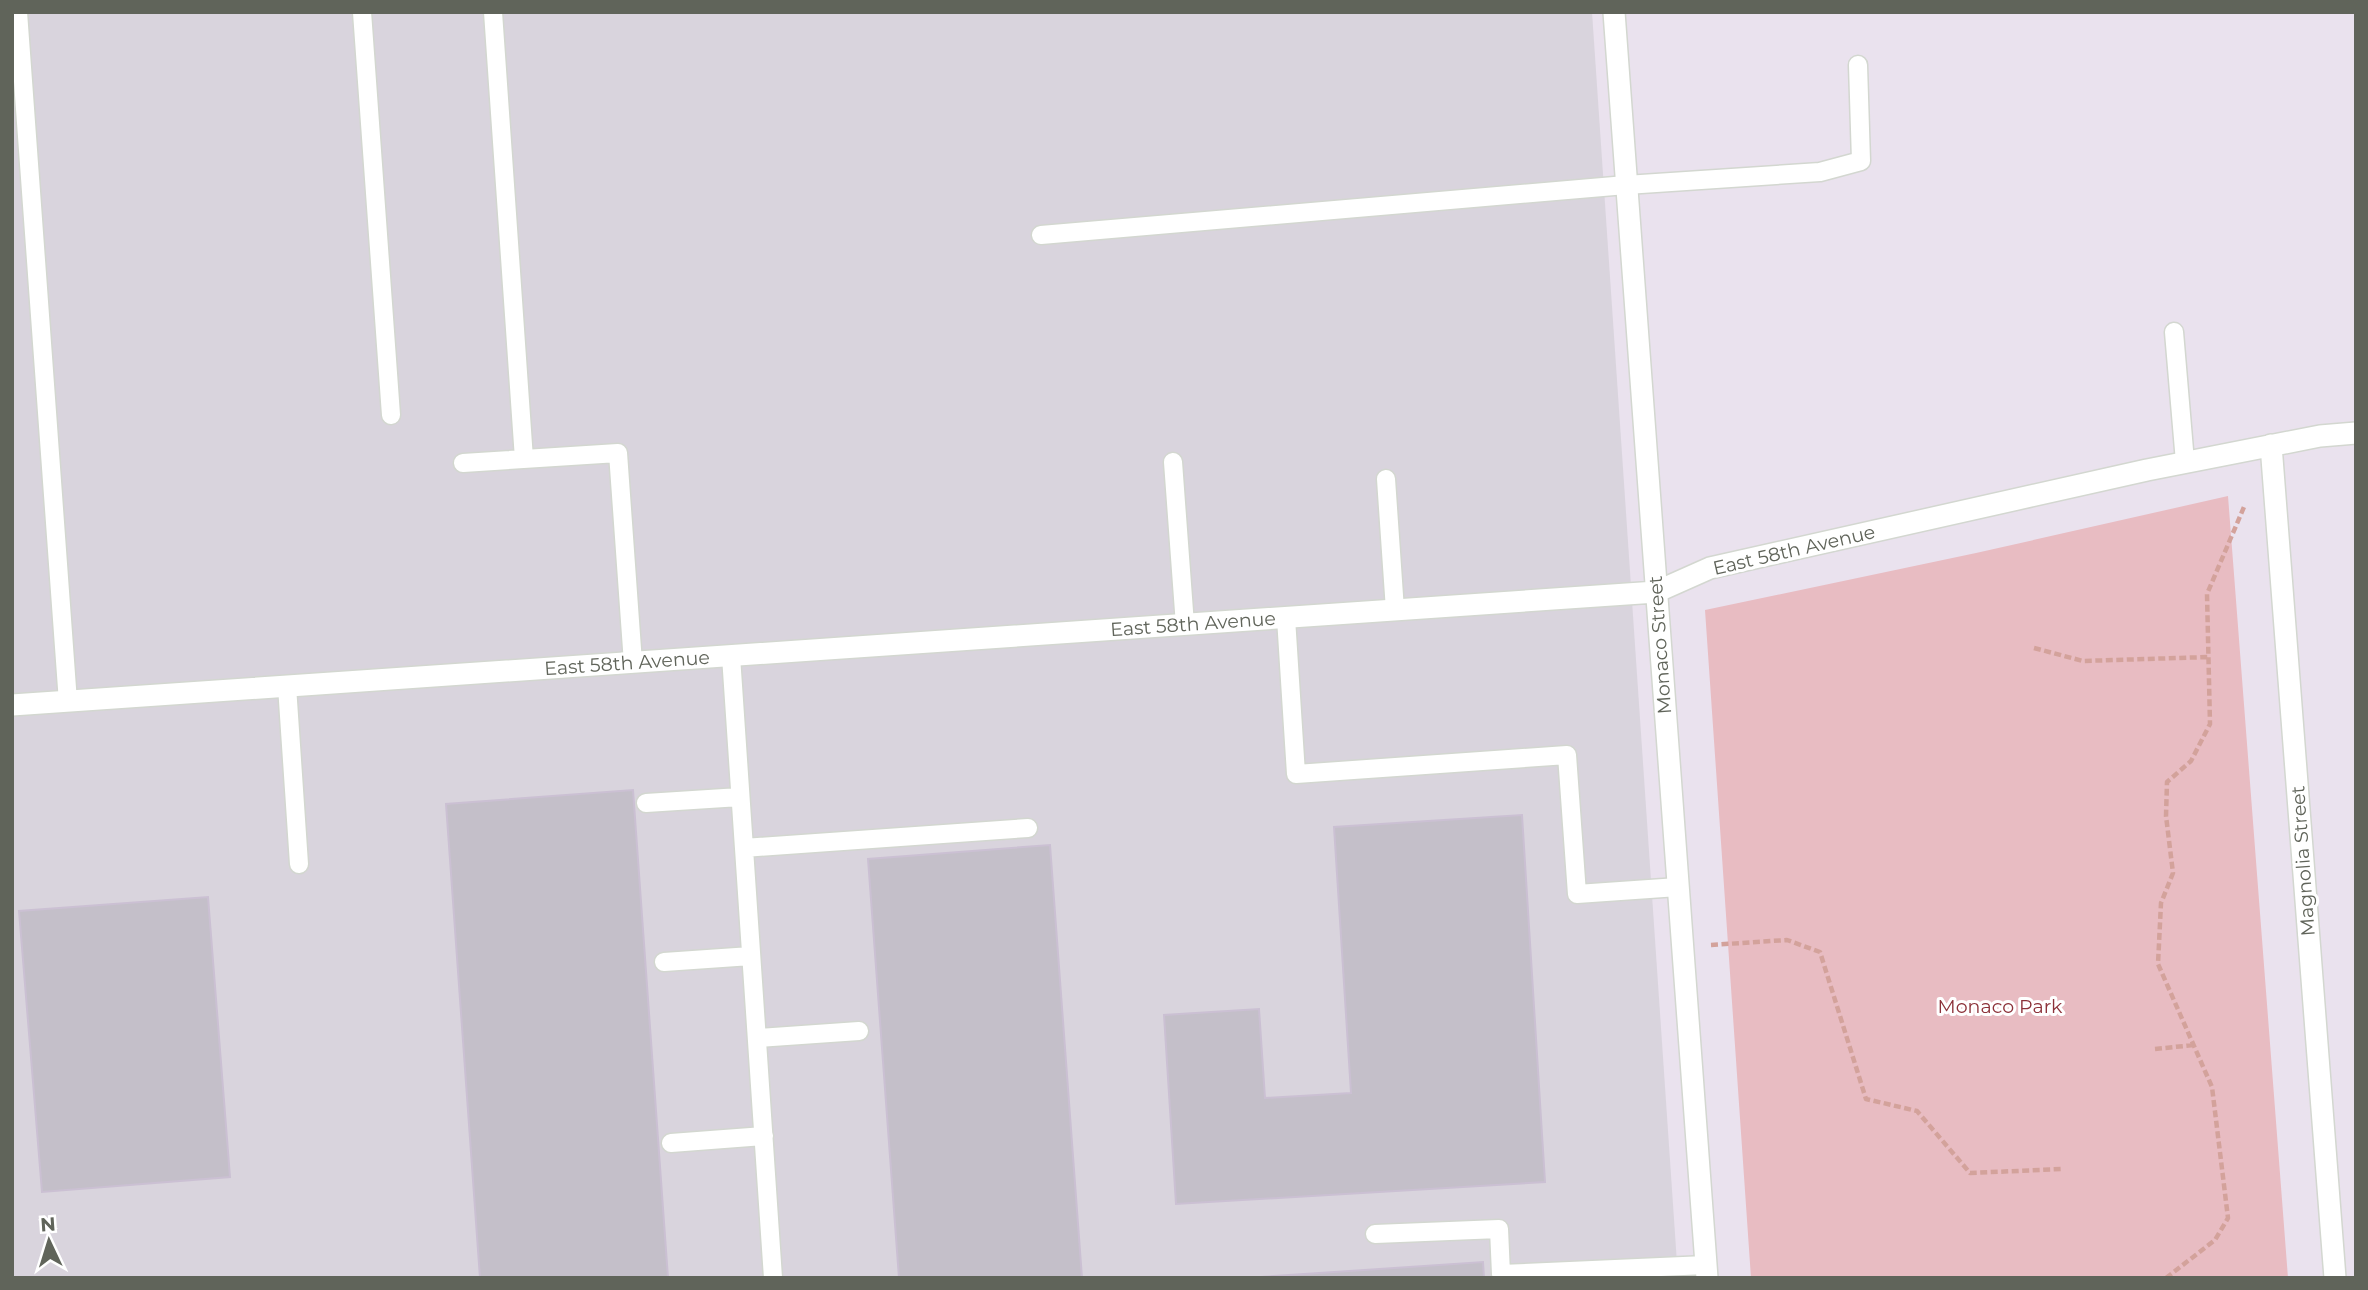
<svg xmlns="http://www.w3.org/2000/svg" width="2368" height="1290" font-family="Montserrat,sans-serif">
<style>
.industrial{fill:#d9d4dd}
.green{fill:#e8bcc2}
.building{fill:#c4bfc9;stroke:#cbc0d3;stroke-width:2}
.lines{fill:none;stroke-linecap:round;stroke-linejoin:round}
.service-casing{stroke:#d3d7d0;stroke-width:21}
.minor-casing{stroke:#d3d7d0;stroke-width:24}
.tertiary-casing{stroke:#d3d7d0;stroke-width:24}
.path{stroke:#d3a29b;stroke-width:4.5;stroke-dasharray:7 3.5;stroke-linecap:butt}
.service{stroke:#fff;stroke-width:18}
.minor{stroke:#fff;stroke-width:21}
.tertiary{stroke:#fff;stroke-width:21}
.labels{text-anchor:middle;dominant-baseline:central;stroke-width:6;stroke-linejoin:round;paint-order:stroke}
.street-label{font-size:19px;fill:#60645a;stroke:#fff}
.park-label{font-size:19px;fill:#8c3139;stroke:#fff}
</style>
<rect width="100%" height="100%" fill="#eae2ee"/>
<path class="industrial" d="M12 12H1592L1678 1278H12Z"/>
<path class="green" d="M2228 496 2288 1278H1751L1705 610 1976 553Z"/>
<path class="building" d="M633 790 668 1278H480L446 804Z
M1522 815 1545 1182 1176 1204 1164 1015 1259 1009 1265 1098 1351 1093 1334 827Z
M1050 845 1082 1278H899L868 859Z
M208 897 230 1177 42 1192 19 911Z
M1483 1262 1484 1278H1245Z"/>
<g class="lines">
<defs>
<path id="service" d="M18 12 68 702
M362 12 391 415
M493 12 524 459
M1041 235 1626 185 1820 172 1861 161 1858 65
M2174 332 2185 462
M1173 462 1185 625
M463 463 618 453 633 663
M1386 479 1395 610
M1286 618 1296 774 1567 755 1577 894 1678 887
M731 656 773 1278
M287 686 299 864
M646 803 740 797
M744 848 1028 828
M664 962 751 956
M757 1038 859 1031
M671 1143 764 1136
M1375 1234 1499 1229 1501 1274 1706 1265"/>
<path id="minor" d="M2271 445 2335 1278
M1656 592 1710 568 2147 470 2320 436 2356 433"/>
<path id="tertiary" d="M1614 12 1707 1278
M12 705 1656 592"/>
</defs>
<use href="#service" class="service-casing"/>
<use href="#minor" class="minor-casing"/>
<use href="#tertiary" class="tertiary-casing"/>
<path class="path" d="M2034 648 2083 661 2209 657
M1711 945 1787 940 1820 952 1866 1099 1917 1111 1970 1173 2062 1169
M2155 1049 2194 1045
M2166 1278 2215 1240 2228 1218 2212 1087 2158 964 2161 903 2173 873 2166 816 2167 782 2191 761 2210 724 2207 594 2244 507"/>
<use href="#service" class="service"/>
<use href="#minor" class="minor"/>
<use href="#tertiary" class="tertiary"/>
</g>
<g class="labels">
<g class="street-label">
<text transform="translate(1794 550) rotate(-13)">East 58th Avenue</text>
<text transform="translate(1193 624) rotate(-4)">East 58th Avenue</text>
<text transform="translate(1660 645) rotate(-94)">Monaco Street</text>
<text transform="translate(627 663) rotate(-4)">East 58th Avenue</text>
<text transform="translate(2303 861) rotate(-94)">Magnolia Street</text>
</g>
<g class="park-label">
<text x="2000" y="1006">Monaco Park</text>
</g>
</g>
<rect width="2368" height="1290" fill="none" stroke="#60645a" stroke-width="28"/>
<g transform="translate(49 1241) rotate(356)" stroke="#ffffff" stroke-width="5" paint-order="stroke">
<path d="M0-5L12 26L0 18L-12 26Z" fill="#60645a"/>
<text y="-10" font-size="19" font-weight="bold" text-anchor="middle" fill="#60645a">N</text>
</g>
</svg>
